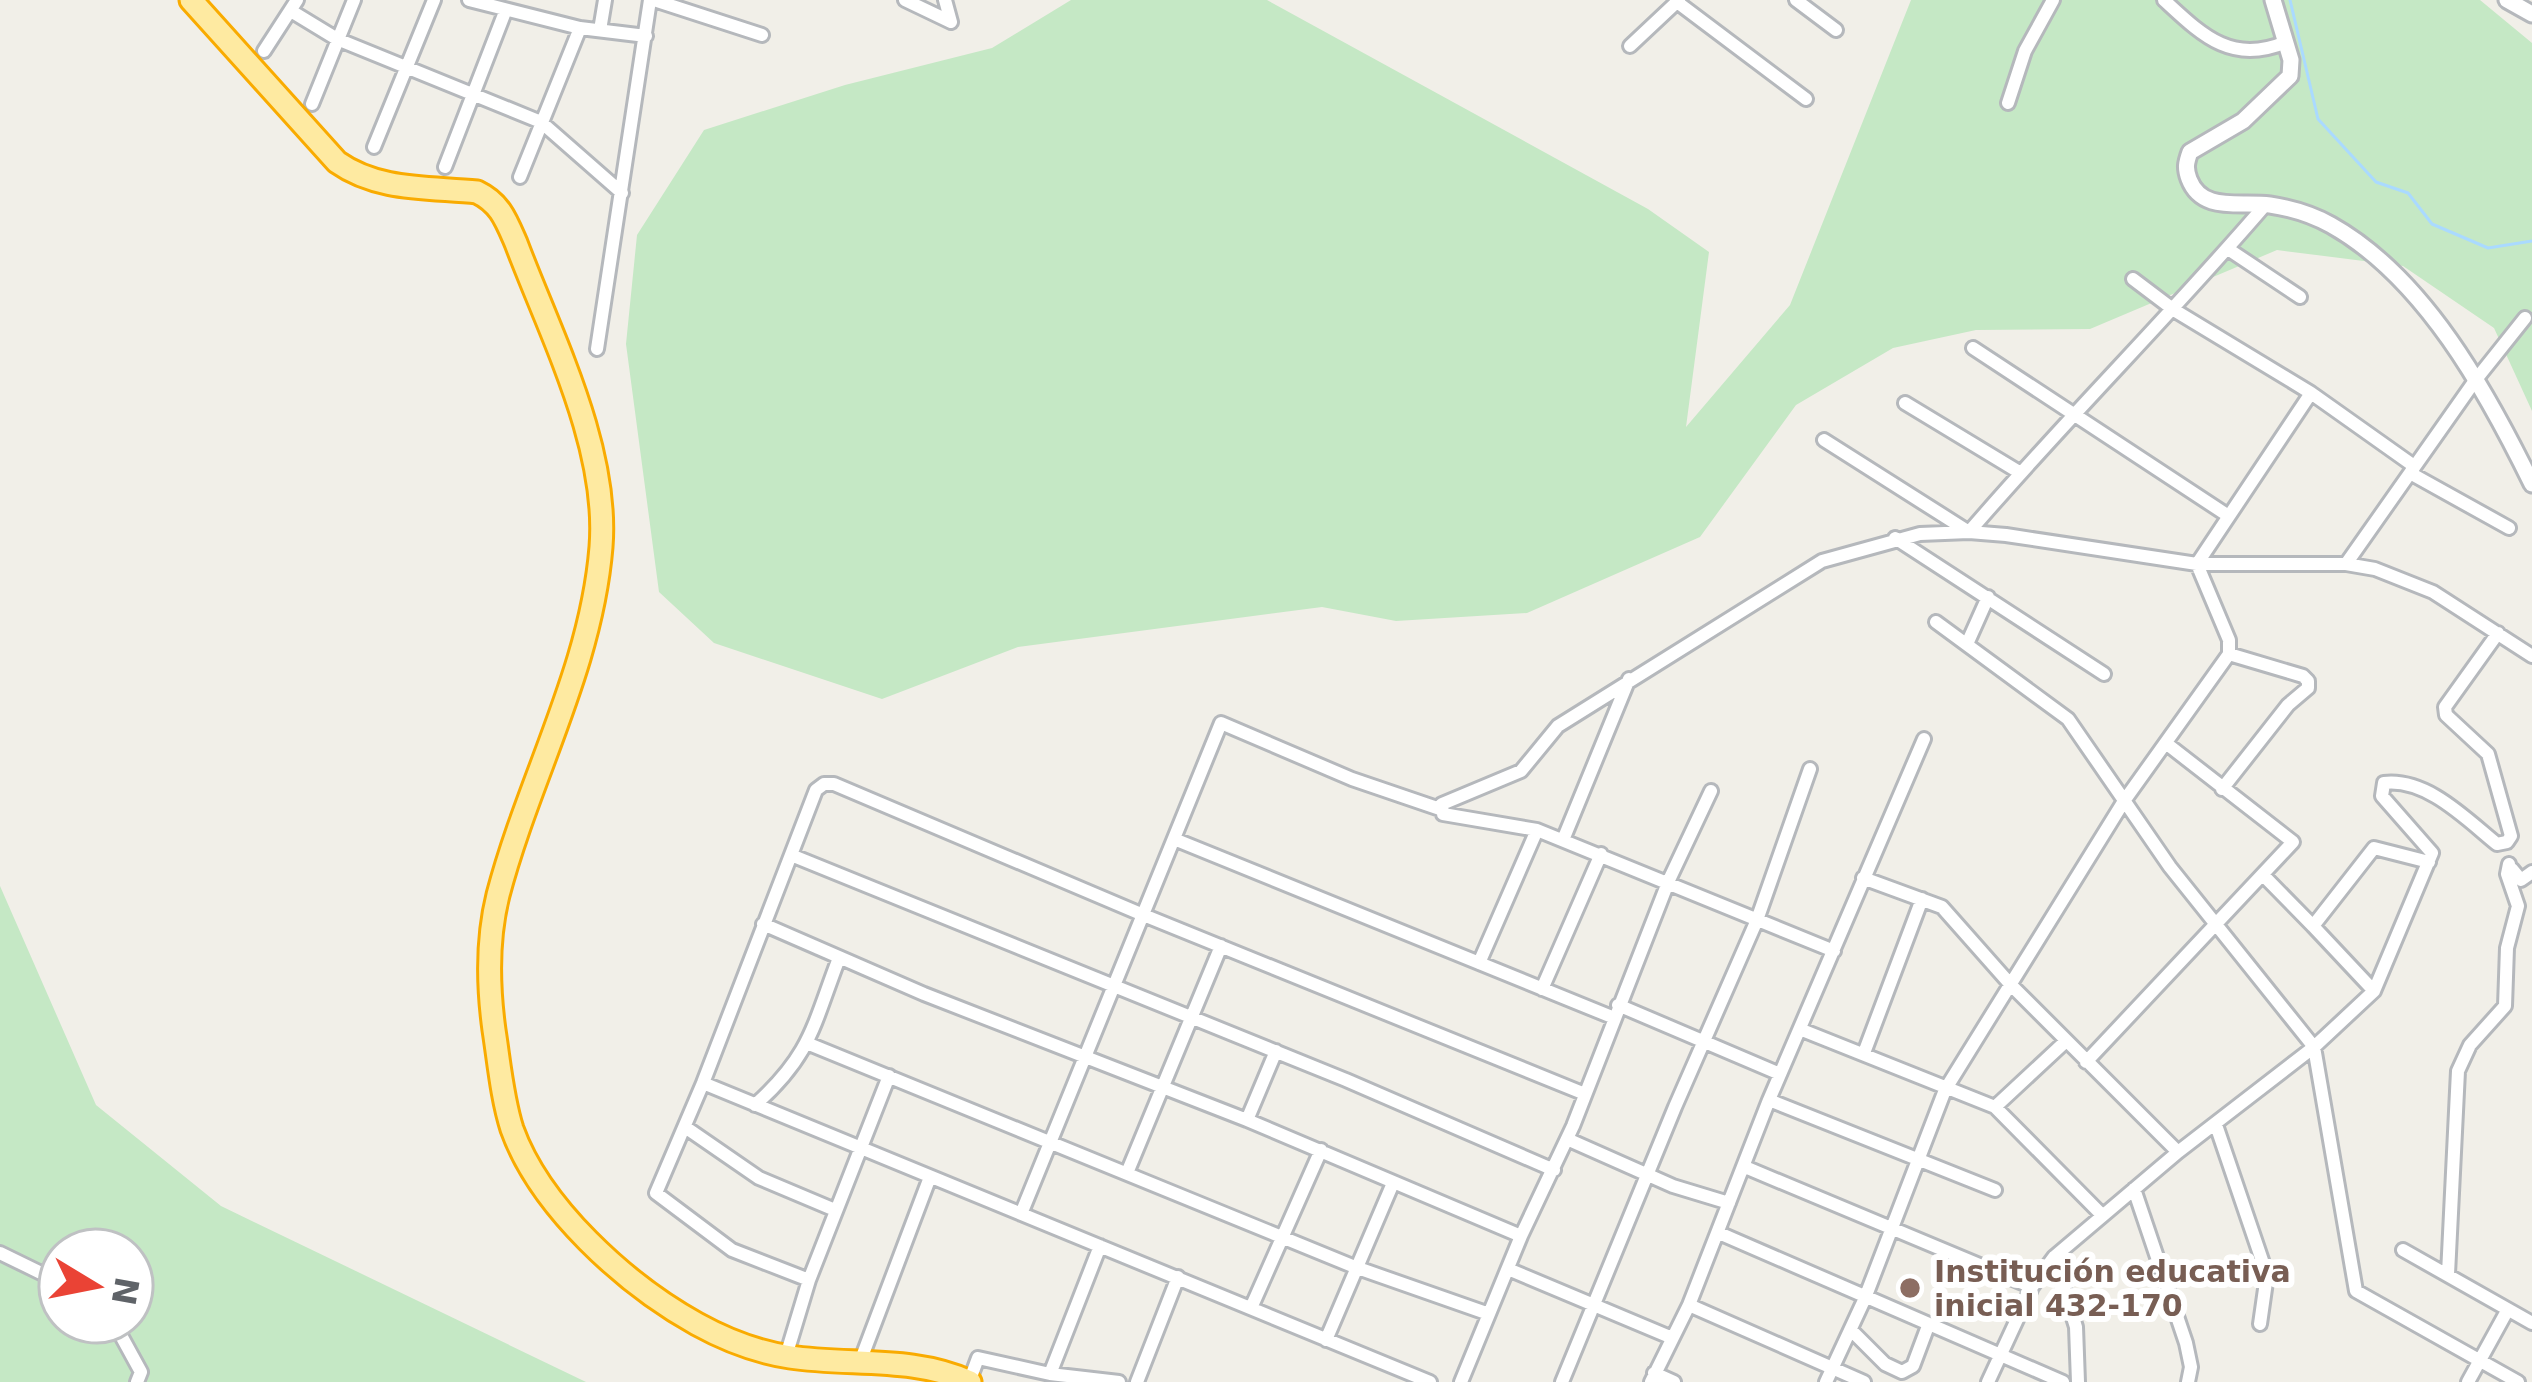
<svg xmlns="http://www.w3.org/2000/svg" width="2532" height="1382" font-family="'DejaVu Sans',sans-serif">
<style>
.green{fill:#c5e8c5;fill-rule:evenodd}
.lines{fill:none;stroke-linecap:round;stroke-linejoin:round}
.stream{stroke:#aadaff;stroke-width:3}
.minor-casing{stroke:#b5b8bc;stroke-width:18}
.tertiary-casing{stroke:#b5b8bc;stroke-width:21}
.trunk-casing{stroke:#f9ab00;stroke-width:27}
.minor{stroke:#fff;stroke-width:12}
.tertiary{stroke:#fff;stroke-width:15}
.trunk{stroke:#feeaa1;stroke-width:21}
.education-dot{fill:#8d6e63;stroke:#fff;stroke-width:4.5}
.labels{text-anchor:middle;dominant-baseline:central;stroke-width:12;stroke-linejoin:round;paint-order:stroke}
.education-label{font-size:30px;font-weight:bold;fill:#785e54;stroke:#fff;text-anchor:start}
</style>
<rect width="100%" height="100%" fill="#f1efe8"/>
<path class="green" d="M1071 0H1267L1648 209 1709 252 1686 427 1790 305 1911 0H2480L2532 43V411L2494 328 2403 266 2277 250 2090 329 1976 330 1893 348 1796 405 1700 537 1527 613 1396 621 1322 607 1018 647 882 699 714 643 659 592 626 344 637 235 704 130 845 85 992 48Z
M0 886 96 1105 221 1206 586 1382H0ZM60 1250H132V1322H60Z"/>
<g class="lines">
<path class="stream" d="M2290 0 2318 119 2376 182 2408 193 2432 224 2488 248 2532 241"/>
<defs>
<path id="minor" d="M469 0 580 28 646 36
M654 0 762 35
M905 0 951 22
M945 0 951 22
M1796 0 1836 30
M2164 0C2202 35 2231 65 2286 42
M1677 2 1806 99
M291 11 337 39 541 122 622 193
M600 30 605 0
M1630 46 1679 0
M264 51 297 0
M2008 103 2025 51 2053 0
M312 104 354 0
M374 147 434 0
M445 167 505 12
M520 177 580 28
M2228 249 2300 297
M2133 279 2174 310 2311 393 2414 466
M1973 348 2227 515
M597 349 650 0
M1905 403 2019 472
M1824 440 1969 532C2065 420 2170 316 2266 204
M2410 473 2509 528
M1895 538 2104 674
M2346 564 2474 382 2525 318
M1936 622 2068 719 2170 867 2314 1047 2356 1291 2518 1382
M1967 644 1988 597
M2222 789 2288 705 2308 688V681L2303 676 2229 654
M1174 839 1612 1017
M1563 840 1629 679
M791 855 1346 1080 1554 1170
M2512 869 2521 880 2532 872
M2264 876 2313 926
M1863 878 1942 907 2011 985 2178 1152
M763 924 924 994 1247 1120 1521 1236
M1834 951 1537 830 1443 814 1442 804 1521 771 1558 726 1822 561 1920 534 1969 532 2006 535 2197 564H2346L2375 569 2433 592 2532 656
M1479 963 1537 830
M1542 989 1601 854
M2374 991 2313 926 2374 848 2429 862
M1618 1005 1780 1074
M1802 1030 1995 1107 2066 1041
M809 1044 1355 1267 1489 1314
M1864 1053 1922 899
M2086 1062 2293 842 2167 744
M703 1083 1430 1382
M1769 1100 1995 1190
M755 1105C811 1055 813 1026 839 958
M1995 1107 2102 1215
M1247 1120 1276 1051
M2216 1125 2267 1275 2260 1324
M685 1127 759 1178 835 1210
M1567 1139 1673 1186 1729 1203
M1745 1167 2032 1287
M1127 1173 1221 946
M2134 1189 2186 1343 2191 1367 2188 1382
M1021 1214 1221 723 1352 779 1440 809
M1719 1233 2063 1382
M2403 1250 2532 1323
M0 1253 41 1273 60 1271
M2054 1257 2076 1327 2078 1382
M1508 1269 1670 1337
M2448 1274 2458 1071 2470 1045 2505 1006 2507 948 2518 906 2507 874 2509 864
M809 1280 732 1250 656 1193 703 1083 816 790 824 784H834L1141 914 1585 1094
M1689 1305 1864 1382
M1251 1308 1321 1150
M106 1322 118 1330 141 1372 137 1382
M1851 1330 1885 1364 1902 1372 1913 1366 1928 1326
M1326 1340 1393 1183
M786 1356 809 1280 889 1076
M860 1362 930 1177
M1654 1373 1674 1382
M1050 1374 1100 1246
M969 1382 978 1358 1050 1374 1119 1382
M1137 1382 1178 1277
M1461 1382 1521 1236 1573 1126 1669 880 1711 791
M1562 1382 1675 1107 1757 920 1810 769
M1651 1382 1689 1305 1769 1100 1924 739
M1826 1382 1865 1298 1945 1090 2124 801 2229 654V640L2197 564 2311 393
M1988 1382 2032 1287 2054 1257 2178 1152 2314 1047 2374 991 2432 853 2382 796 2384 783C2427 778 2466 819 2497 844L2507 842 2511 836 2488 754 2446 715 2445 707 2498 633
M2468 1382 2507 1311"/>
<path id="tertiary" d="M2273 0 2291 60 2290 76 2243 121 2190 152C2186 163 2185 168 2189 179 2202 213 2239 201 2270 205 2290 208 2313 215 2331 225 2424 277 2487 392 2532 484
M2507 0 2532 14"/>
<path id="trunk" d="M191 0 337 162C378 191 428 187 477 192 500 203 506 220 516 243 551 336 609 447 601 547 591 670 529 777 498 895 487 939 488 986 494 1030 499 1062 502 1098 512 1129 540 1207 625 1284 697 1324 726 1340 757 1352 790 1357 850 1366 914 1356 970 1382"/>
</defs>
<use href="#minor" class="minor-casing"/>
<use href="#tertiary" class="tertiary-casing"/>
<use href="#trunk" class="trunk-casing"/>
<use href="#minor" class="minor"/>
<use href="#tertiary" class="tertiary"/>
<use href="#trunk" class="trunk"/>
</g>
<circle class="education-dot" cx="1910" cy="1288" r="12"/>
<g class="labels">
<g class="education-label">
<text x="1934" y="1271">Institución educativa<tspan x="1934" dy="34">inicial 432-170</tspan></text>
</g>
</g>
<g transform="translate(96 1286) rotate(100)"><circle r="57" fill="#ffffff" stroke="#bfc1c3" stroke-width="3"/>
<path d="M0-9L21 45L0 30L-21 45Z" fill="#ea4335"/>
<text y="-18" font-size="33" font-weight="bold" text-anchor="middle" fill="#5f6368">N</text>
</g>
</svg>
